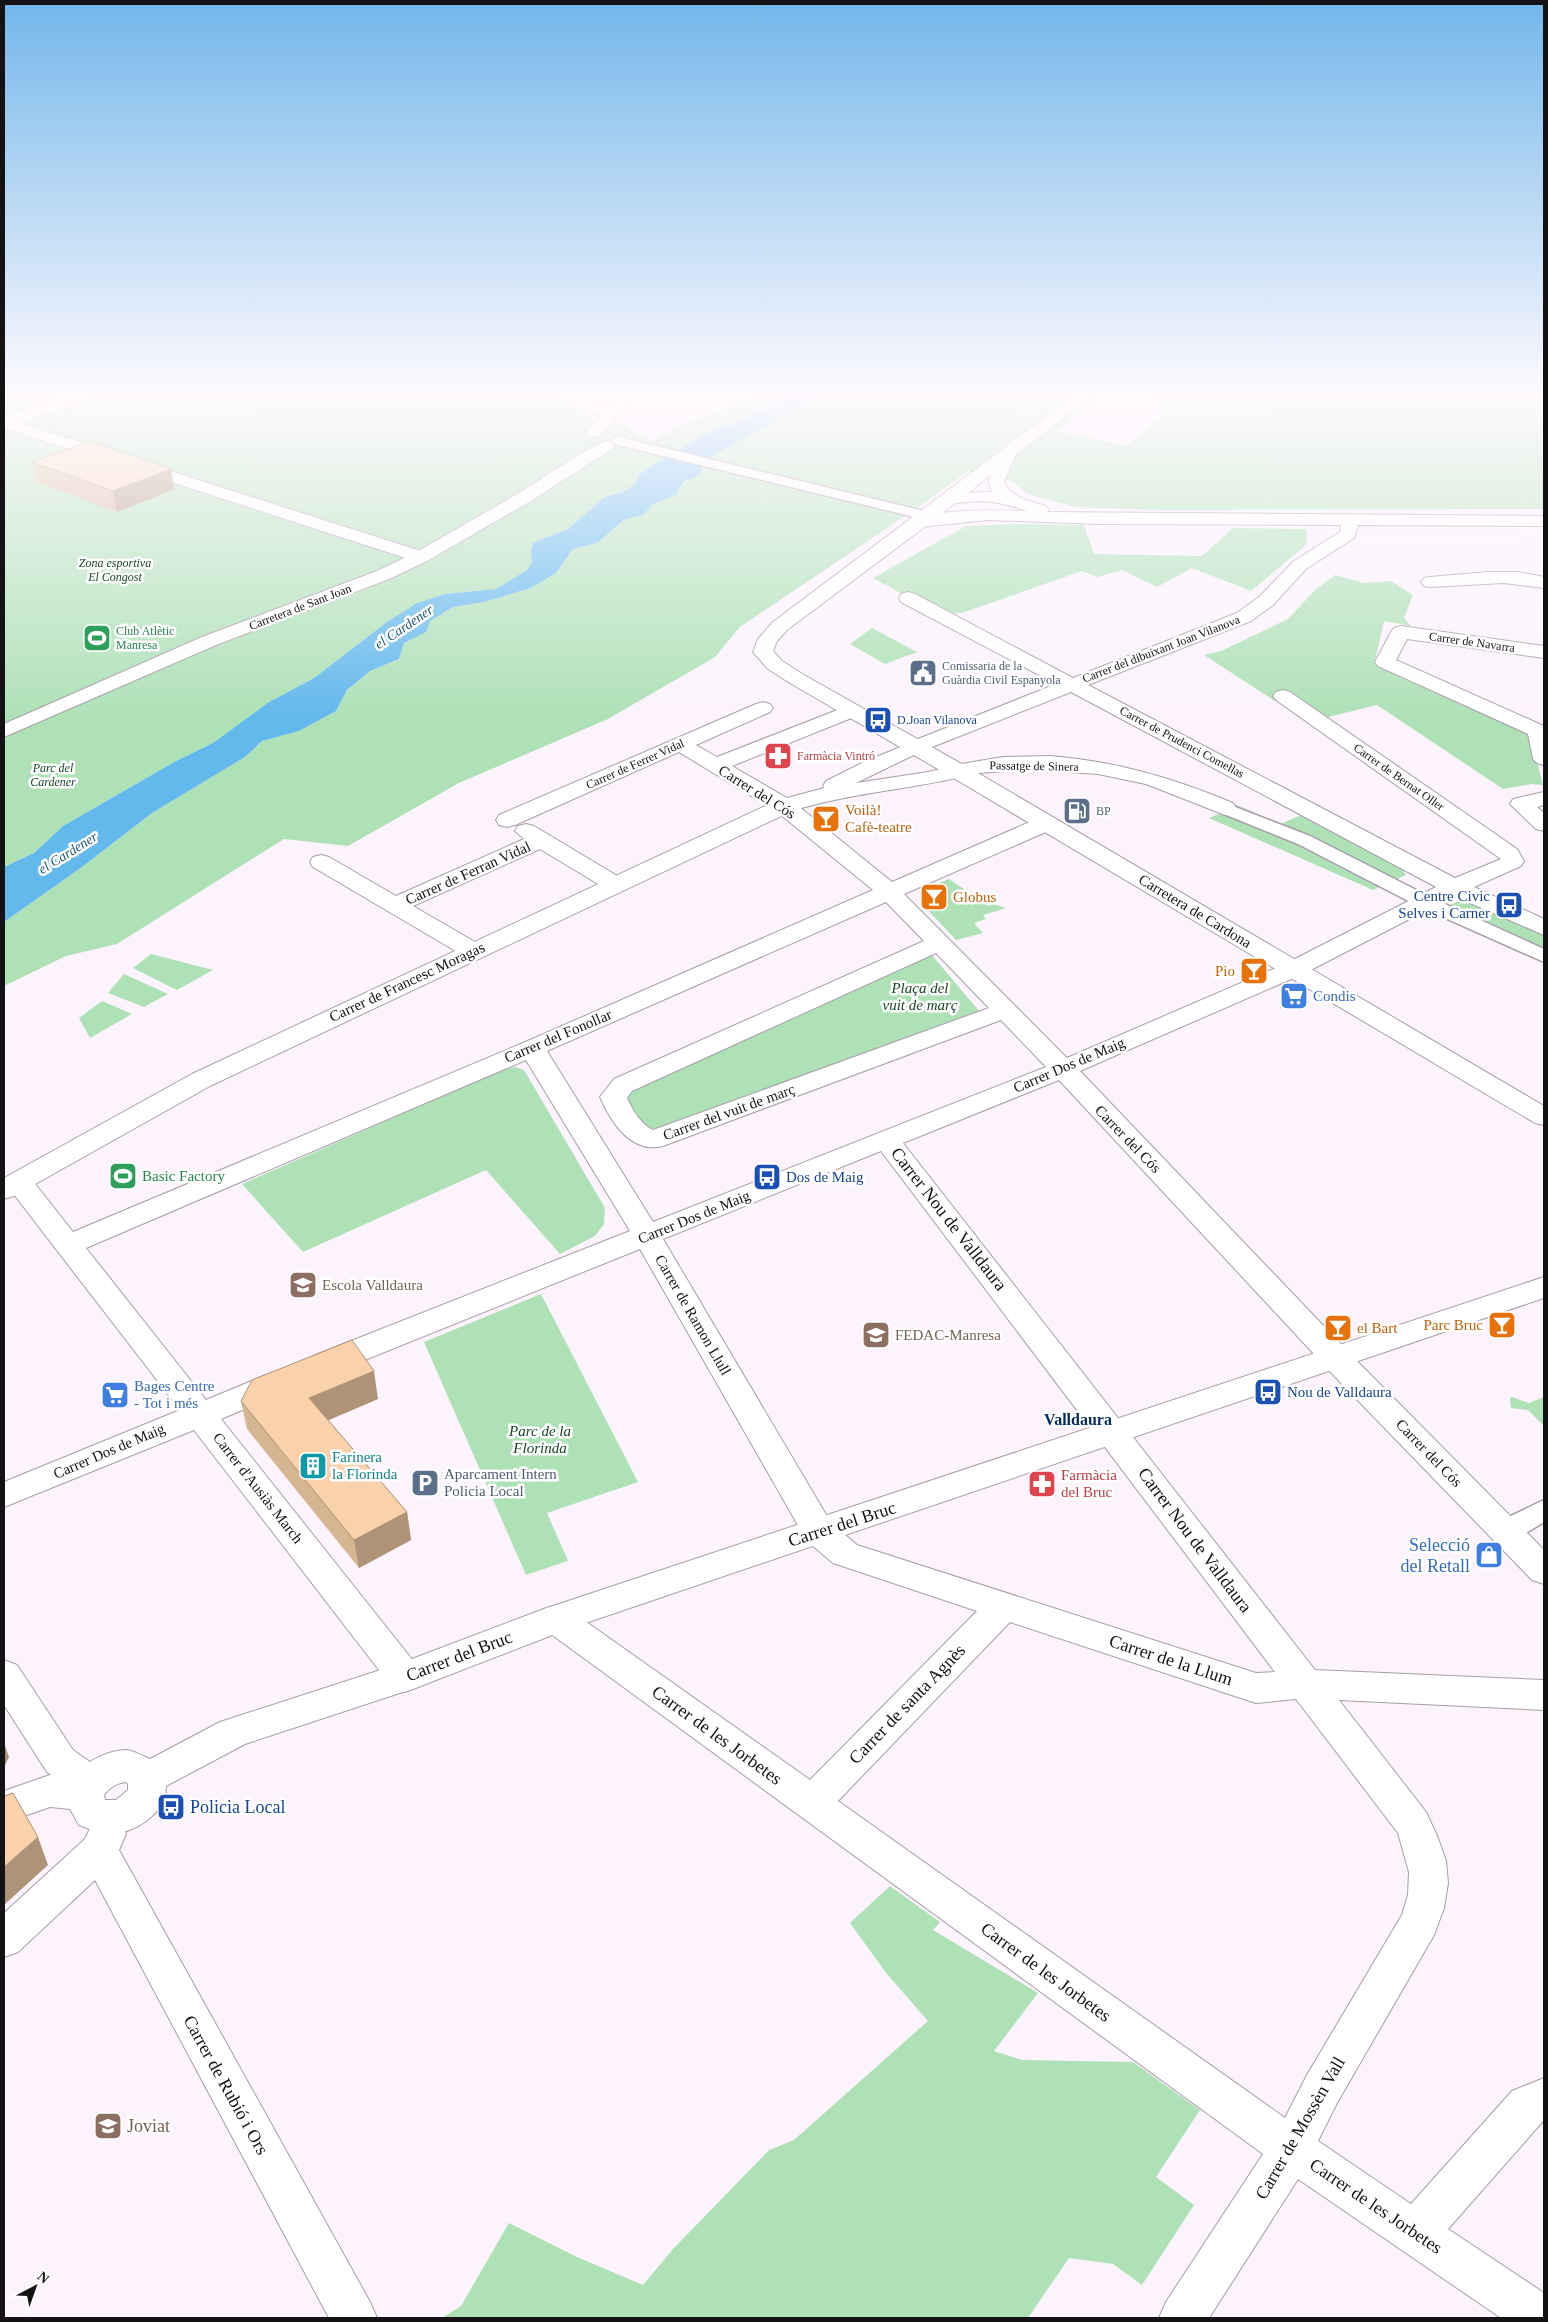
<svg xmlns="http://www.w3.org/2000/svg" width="1548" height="2322" font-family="'Times New Roman',serif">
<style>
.green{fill:#afe1b7}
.water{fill:#63b8ec}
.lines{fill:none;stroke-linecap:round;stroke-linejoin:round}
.pedestrian-casing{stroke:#a79ea7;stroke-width:3}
.minor-casing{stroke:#a79ea7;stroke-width:2}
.tertiary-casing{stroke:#a79ea7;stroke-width:2}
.secondary-casing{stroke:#a79ea7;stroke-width:2}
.pedestrian{fill:#fff;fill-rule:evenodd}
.minor{fill:#fff;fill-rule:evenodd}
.tertiary{fill:#fff;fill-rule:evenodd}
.secondary{fill:#fff;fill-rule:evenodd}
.wall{fill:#d6b593}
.shaded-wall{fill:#ae9378}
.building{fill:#f9d2ab;stroke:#ae9378}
.labels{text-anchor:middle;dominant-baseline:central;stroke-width:5;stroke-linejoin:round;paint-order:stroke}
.far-park-label{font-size:12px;font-style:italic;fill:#144923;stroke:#fff}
.far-street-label{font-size:12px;fill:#151215;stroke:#fff}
.far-leisure-label{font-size:12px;fill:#27864d;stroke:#fff;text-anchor:start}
.far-service-label{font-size:12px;fill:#4e5e75;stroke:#fff;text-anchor:start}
.far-transit-label{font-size:12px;fill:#164399;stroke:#fff;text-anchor:start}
.far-health-label{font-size:12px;fill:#be3a42;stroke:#fff;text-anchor:start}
.far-water-label{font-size:14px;font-style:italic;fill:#1a597c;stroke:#fff}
.street-label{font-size:15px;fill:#151215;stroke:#fff}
.food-label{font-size:15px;fill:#c56008;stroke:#fff;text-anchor:start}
.transit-label{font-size:15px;fill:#164399;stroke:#fff;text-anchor:start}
.park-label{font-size:15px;font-style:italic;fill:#144923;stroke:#fff}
.shop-label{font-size:15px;fill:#366cbe;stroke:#fff;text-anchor:start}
.leisure-label{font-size:15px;fill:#27864d;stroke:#fff;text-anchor:start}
.education-label{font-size:15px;fill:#785e54;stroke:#fff;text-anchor:start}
.culture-label{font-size:15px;fill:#0d838f;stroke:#fff;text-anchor:start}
.service-label{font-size:15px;fill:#4e5e75;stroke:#fff;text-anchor:start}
.health-label{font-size:15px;fill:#be3a42;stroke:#fff;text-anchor:start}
.neighbourhood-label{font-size:16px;font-weight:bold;fill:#042b5e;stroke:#fff}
.near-street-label{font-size:18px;fill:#151215;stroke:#fff}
.near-shop-label{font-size:18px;fill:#366cbe;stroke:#fff;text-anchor:end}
.near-transit-label{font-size:18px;fill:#164399;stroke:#fff;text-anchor:start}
.near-education-label{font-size:18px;fill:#785e54;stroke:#fff;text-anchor:start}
</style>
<rect width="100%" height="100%" fill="#fcf3fc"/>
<path class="green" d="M4 392H549L591 419 624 423 629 429 653 441 684 424 764 392H798L745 419 716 429 670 454 641 473 635 484 623 492 605 497 568 529 533 543 531 551 532 562 528 570 496 589 445 594 417 604 387 622 314 678 269 702 213 743 176 761 63 826 34 853 4 867Z
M826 392H1105L1056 431 1128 446 1161 417 1162 401 1126 392H1544V509L1146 510 1076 507 1030 495 1011 481 969 471 920 506 740 627 715 657 608 719 459 783 348 846 284 839 117 944 66 956 4 986V922L82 867 152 813 245 757 262 741 299 731 336 711 347 690 370 671 399 659 404 643 425 632 429 621 453 607 484 602 531 588 556 573 573 549 597 543 624 520 643 515 652 504 677 494 683 482 696 477 701 462Z
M1021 524 1084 525 1094 554 1202 556 1233 528 1307 529 1306 545 1251 591 1192 568 1157 587 1122 570 1097 577 1082 571 962 613 941 615 873 578 966 526Z
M1335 575 1364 583 1391 581 1413 595 1404 618 1411 626 1384 621 1375 661 1529 731 1543 785 1532 784 1503 789 1377 705 1328 717 1295 696 1275 701 1204 655 1221 651 1288 619 1315 590Z
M872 628 917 652 885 664 850 644Z
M1232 803 1281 824 1301 815 1399 865 1406 875 1373 890 1209 818 1221 813Z
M949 879 989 906 993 904 1006 908 983 915 986 919 974 923 983 933 956 940 922 904 920 896 926 888Z
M1463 899 1544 934V962L1444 919H1419Z
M151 954 213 970 177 990 133 968Z
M931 954 979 1011 672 1128H647L622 1098 624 1094Z
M124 974 168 994 144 1007 108 993Z
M102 1001 132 1014 90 1038 79 1018Z
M515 1067 524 1070 605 1208 604 1224 595 1236 560 1254 486 1170 303 1252 242 1184 502 1070Z
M541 1294 638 1482 547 1513 568 1561 526 1575 424 1342Z
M1512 1397 1529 1403 1544 1397V1426L1528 1410 1511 1408 1510 1398Z
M890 1886 940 1922 933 1930 1038 1993 994 2051 1022 2060 1133 2062 1200 2110 1156 2177 1194 2205 1142 2285 1113 2264 1069 2258 1028 2318H442L461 2306 509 2223 577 2257 643 2285 673 2249 769 2150 794 2140 928 2021 887 1974 850 1923Z"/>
<path class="water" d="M798 392H826L702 462V471L696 477 683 482 677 494 653 504 643 515 624 520 597 543 573 549 556 573 531 588 484 602 453 607 430 621 426 632 404 643 399 659 370 671 347 690 336 711 299 731 262 741 245 757 152 813 82 867 4 922V867L34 853 63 826 176 761 213 743 269 702 314 678 387 622 417 603 445 594 496 589 527 570 532 562 531 551 533 543 568 529 605 497 623 492 635 484 641 473 670 454 716 429 745 419Z"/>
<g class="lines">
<defs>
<path id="pedestrian" d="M619 437 932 513 934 516 927 520 614 444 612 441 614 438Z
M1225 803 1310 836 1432 898 1544 949V962L1418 906 1298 844 1219 812 1216 808 1219 804Z
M1544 1500V1522C1529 1531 1512 1544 1494 1538L1490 1531 1494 1524Z"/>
<path id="minor" d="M77 392H100L98 395 20 423 427 553 430 557 427 561H415L4 428V418Z
M553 392H571L584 401 617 411 619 414 617 417 611 419 574 407Z
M1008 449 1014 451 1016 454 1004 482C1011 498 1031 501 1046 506L1049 510 1047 512 1544 516V526L1358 525 1354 538 1306 569 1273 605 1251 621 1088 685 1455 878 1501 859 1276 700 1273 696 1276 692 1283 690 1290 692 1517 849 1524 861 1521 866 1474 887 1544 919V935L1454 896 1303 974 1080 1071 1361 1365 1544 1550V1584L1532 1580 1339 1381 1059 1080 903 1143 1315 1670 1544 1680V1710L1339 1700 1426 1812 1438 1838 1446 1861 1448 1883 1444 1908 1434 1935 1337 2103 1318 2141 1411 2204 1512 2091 1544 2078V2120L1448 2229 1544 2293V2318H1501L1298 2179 1209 2318H1159L1166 2302 1263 2154 544 1629 539 1619 544 1609 556 1605 568 1609 810 1780 977 1611 833 1563 807 1541 640 1249 335 1372 324 1375 313 1372 309 1364 313 1356 630 1231 526 1060 86 1248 206 1400 266 1375 277 1372 288 1375 293 1383 288 1391 221 1419 418 1667 423 1677 418 1687 405 1692 392 1687 194 1430 4 1507V1482L180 1410 9 1188 5 1182 9 1176 19 1173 29 1176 73 1232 523 1043 873 890 776 811 679 752 515 825 507 827 499 825 496 820 499 815 756 704 763 702 770 704 773 708 770 712 696 745 717 757 845 707 852 705 859 707 862 711 859 715 732 766 792 801 892 882 1039 818 1047 816 1055 818 1058 823 1055 828 904 894 1067 1058 1285 964 1436 887 1071 692 922 751 915 753 908 751 905 747 908 743 1056 684 901 602 899 598 901 594 908 592 915 594 1073 678 1237 613 1259 597 1294 561 1340 532 1341 525 1101 524 988 520 920 527 914 526 911 522 914 518C951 509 990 510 1027 511 1011 505 998 502 980 501 968 501 956 505 944 502L942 498 944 494 950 493 992 492 988 482 1000 454 1002 451ZM886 902 924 941 614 1079 600 1097C611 1122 631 1154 663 1146L1001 1020 1046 1067 653 1222 547 1051ZM936 953 989 1008 653 1130C640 1123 633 1111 627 1098L632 1091ZM881 1151 1275 1672 1256 1673 857 1545 831 1523 663 1239ZM1010 1622 1256 1703 1296 1699 1398 1833 1409 1872 1408 1895 1402 1915 1307 2075 1285 2118 838 1801Z
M1488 572H1519L1544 577V588L1504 583 1430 587 1424 586 1421 582 1424 578 1430 577Z
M1401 626 1544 646V658L1407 639 1396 660 1544 726V765L1537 763 1533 759 1528 734 1378 666 1375 662 1391 632 1394 628Z
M1050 756C1115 761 1173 778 1233 803L1236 808 1233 813 1225 815 1146 784 1098 774 1026 769 980 773 957 777 949 776 946 771 949 766 1003 757Z
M1544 792V805L1537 807 1544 813V831L1536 829 1510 804 1513 799Z
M526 824 534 826 624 880 628 885 624 890 616 892 608 890 540 849 413 906 482 946 485 951 482 956 473 958 464 956 313 867 310 862 313 857 321 855 329 857 396 896 524 839 515 831 518 826Z
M4 1660 17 1665 73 1750 104 1772 110 1783 104 1794 91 1799 78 1794 47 1772 4 1705Z
M107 1817 121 1822 126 1834 119 1850 370 2302 377 2318H329L95 1880 18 1952 4 1957V1913L85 1839 93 1822Z"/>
<path id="tertiary" d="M620 392H635L612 424 599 436H587L585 433 600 418Z
M606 441 612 443 614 446 612 449 531 501 427 561 389 579 216 645 4 737V724L202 637 377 571 415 553 519 493 578 455Z
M915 741 922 743 925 747 922 751 856 783 928 772 957 765 965 766 968 771 965 776C907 790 848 793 792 811L210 1086 14 1196 4 1199V1178L192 1074 776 801 824 788 823 786 826 781 864 762Z
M1544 1277V1298L568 1629 418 1687 245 1744 166 1786C166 1814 134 1834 108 1834 99 1834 88 1828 79 1825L70 1809 50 1807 4 1823V1791L50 1775 74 1777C84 1762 108 1750 127 1750 134 1751 143 1756 150 1759L220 1722 396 1665 544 1609ZM126 1782 128 1784V1790L116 1800H105L104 1795C109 1788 117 1783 126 1782Z"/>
<path id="secondary" d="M1079 392H1096L926 526 787 630 777 641 773 651 782 661 804 675 983 776 1544 1106V1125L1535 1123 967 786 790 683 768 669 753 652 758 639 773 622Z"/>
</defs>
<use href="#pedestrian" class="pedestrian-casing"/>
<use href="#minor" class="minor-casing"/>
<use href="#tertiary" class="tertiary-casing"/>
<use href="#secondary" class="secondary-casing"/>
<use href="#pedestrian" class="pedestrian"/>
<use href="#minor" class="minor"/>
<use href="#tertiary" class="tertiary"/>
<use href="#secondary" class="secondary"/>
</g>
<path class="wall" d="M32 462 171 469 174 489 117 512 37 482Z
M378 1399 328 1420 407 1512 411 1540 359 1568 247 1429 241 1401Z"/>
<path class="shaded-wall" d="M171 469 174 489 117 512 113 491Z
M374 1371 378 1399 315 1426 309 1398Z
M407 1512 411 1540 359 1568 354 1540Z
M4 1743 9 1757 4 1767Z
M38 1837 48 1865 4 1905V1867Z"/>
<path class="building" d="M90 441 171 469 113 491 32 462Z
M352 1340 374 1371 309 1398 407 1512 354 1540 241 1401 252 1380Z
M13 1793 38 1837 4 1867V1796Z"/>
<linearGradient id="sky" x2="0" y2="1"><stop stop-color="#73b6ea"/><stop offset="0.55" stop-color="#fefafe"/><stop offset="1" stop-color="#fefafe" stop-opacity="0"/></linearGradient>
<rect width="1548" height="717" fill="url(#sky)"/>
<defs>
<symbol id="stadium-square" viewBox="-11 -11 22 22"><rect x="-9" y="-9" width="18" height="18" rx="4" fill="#2e9e5b" stroke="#fff"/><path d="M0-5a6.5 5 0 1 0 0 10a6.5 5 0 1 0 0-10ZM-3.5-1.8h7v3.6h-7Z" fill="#fff"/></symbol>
<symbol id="civic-square" viewBox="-11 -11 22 22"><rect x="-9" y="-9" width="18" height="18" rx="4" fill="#5c6f8a" stroke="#fff"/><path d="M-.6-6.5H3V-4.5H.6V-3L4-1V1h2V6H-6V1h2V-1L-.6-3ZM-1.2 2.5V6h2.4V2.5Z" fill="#fff"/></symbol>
<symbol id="bus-square" viewBox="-11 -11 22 22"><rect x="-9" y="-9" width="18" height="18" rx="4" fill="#1a4fb4" stroke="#fff"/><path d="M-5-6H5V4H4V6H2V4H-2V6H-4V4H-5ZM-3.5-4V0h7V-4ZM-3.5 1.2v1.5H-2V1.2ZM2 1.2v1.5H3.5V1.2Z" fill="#fff"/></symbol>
<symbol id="pharmacy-square" viewBox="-11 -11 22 22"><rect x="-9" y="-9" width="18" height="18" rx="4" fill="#e0444e" stroke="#fff"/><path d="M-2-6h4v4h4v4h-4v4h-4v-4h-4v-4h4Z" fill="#fff"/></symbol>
<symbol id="fuel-square" viewBox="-11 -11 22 22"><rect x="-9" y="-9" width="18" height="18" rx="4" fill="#5c6f8a" stroke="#fff"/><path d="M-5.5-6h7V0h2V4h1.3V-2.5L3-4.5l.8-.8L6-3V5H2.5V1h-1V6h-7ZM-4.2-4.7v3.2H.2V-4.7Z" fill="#fff"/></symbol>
<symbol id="bar-square" viewBox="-11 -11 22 22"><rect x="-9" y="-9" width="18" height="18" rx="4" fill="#e8710a" stroke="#fff"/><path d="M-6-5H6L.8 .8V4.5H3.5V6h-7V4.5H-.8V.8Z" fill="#fff"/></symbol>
<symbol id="supermarket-square" viewBox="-11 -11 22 22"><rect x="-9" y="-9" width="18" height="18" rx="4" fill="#3f7fe0" stroke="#fff"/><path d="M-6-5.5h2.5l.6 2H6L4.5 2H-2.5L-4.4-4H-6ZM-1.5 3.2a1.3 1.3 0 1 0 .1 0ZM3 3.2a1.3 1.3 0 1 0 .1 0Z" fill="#fff"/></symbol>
<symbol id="school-square" viewBox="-11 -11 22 22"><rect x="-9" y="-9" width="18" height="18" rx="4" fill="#8d6e63" stroke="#fff"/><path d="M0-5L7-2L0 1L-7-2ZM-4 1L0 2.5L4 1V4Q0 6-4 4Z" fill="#fff"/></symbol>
<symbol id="building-square" viewBox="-11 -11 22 22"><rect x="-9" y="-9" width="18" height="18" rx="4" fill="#0f9aa8" stroke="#fff"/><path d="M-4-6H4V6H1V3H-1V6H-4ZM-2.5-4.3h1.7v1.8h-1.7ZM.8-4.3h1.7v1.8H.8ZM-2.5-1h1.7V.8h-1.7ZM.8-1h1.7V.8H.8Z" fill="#fff"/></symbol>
<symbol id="parking-square" viewBox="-11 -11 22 22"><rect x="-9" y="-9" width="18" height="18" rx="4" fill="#5c6f8a" stroke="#fff"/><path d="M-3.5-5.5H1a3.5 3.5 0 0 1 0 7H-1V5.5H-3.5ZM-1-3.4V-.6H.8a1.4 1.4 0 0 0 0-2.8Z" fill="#fff"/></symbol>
<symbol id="shop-square" viewBox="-11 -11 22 22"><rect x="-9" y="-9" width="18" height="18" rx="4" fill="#3f7fe0" stroke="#fff"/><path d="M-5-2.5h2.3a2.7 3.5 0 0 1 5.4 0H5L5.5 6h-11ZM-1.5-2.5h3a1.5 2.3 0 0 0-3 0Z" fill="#fff"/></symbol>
</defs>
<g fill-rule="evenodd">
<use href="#stadium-square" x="81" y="622" width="32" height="32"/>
<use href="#civic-square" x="907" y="657" width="32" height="32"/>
<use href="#bus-square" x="862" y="704" width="32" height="32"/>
<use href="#pharmacy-square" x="762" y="740" width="32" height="32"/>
<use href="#fuel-square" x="1061" y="795" width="32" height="32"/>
<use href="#bar-square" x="810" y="803" width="32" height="32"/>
<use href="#bar-square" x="918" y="881" width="32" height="32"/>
<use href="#bus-square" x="1493" y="889" width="32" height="32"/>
<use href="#bar-square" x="1238" y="955" width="32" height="32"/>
<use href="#supermarket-square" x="1278" y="980" width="32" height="32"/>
<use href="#stadium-square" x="107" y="1160" width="32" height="32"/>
<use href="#bus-square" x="751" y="1161" width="32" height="32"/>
<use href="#school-square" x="287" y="1269" width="32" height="32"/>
<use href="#bar-square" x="1486" y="1309" width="32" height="32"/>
<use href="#bar-square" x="1322" y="1312" width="32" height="32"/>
<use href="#school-square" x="860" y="1319" width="32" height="32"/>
<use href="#bus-square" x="1252" y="1376" width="32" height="32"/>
<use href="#supermarket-square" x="99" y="1379" width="32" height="32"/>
<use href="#building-square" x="297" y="1450" width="32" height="32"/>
<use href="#parking-square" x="409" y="1467" width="32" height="32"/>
<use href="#pharmacy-square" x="1026" y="1468" width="32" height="32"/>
<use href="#shop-square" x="1473" y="1539" width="32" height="32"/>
<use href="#bus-square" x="155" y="1791" width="32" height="32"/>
<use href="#school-square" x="92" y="2110" width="32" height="32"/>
</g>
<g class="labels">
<g class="far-park-label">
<text x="115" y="563">Zona esportiva<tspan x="115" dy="14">El Congost</tspan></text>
<text x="53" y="768">Parc del<tspan x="53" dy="14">Cardener</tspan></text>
</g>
<g class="far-street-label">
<text transform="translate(300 607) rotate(-21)">Carretera de Sant Joan</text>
<text transform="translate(1472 642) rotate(8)">Carrer de Navarra</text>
<text transform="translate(1161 649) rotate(-21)">Carrer del dibuixant Joan Vilanova</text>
<text transform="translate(1182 742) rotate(28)">Carrer de Prudenci Comellas</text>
<text transform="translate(635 764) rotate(-24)">Carrer de Ferrer Vidal</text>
<text transform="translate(1034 766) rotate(1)">Passatge de Sinera</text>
<text transform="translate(1399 777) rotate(35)">Carrer de Bernat Oller</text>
</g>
<g class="far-leisure-label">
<text x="116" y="631">Club Atlètic<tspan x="116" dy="14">Manresa</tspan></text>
</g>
<g class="far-service-label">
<text x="942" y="666">Comissaria de la<tspan x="942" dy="14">Guàrdia Civil Espanyola</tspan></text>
<text x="1096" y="811">BP</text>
</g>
<g class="far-transit-label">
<text x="897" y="720">D.Joan Vilanova</text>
</g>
<g class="far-health-label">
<text x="797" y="756">Farmàcia Vintró</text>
</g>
<g class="far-water-label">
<text transform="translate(404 627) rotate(-34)">el Cardener</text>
<text transform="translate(68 853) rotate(-32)">el Cardener</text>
</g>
<g class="street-label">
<text transform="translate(757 792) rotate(32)">Carrer del Cós</text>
<text transform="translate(468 873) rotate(-24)">Carrer de Ferran Vidal</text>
<text transform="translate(1195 911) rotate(31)">Carretera de Cardona</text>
<text transform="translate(407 982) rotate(-25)">Carrer de Francesc Moragas</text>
<text transform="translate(558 1036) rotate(-23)">Carrer del Fonollar</text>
<text transform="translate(1069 1065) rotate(-23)">Carrer Dos de Maig</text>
<text transform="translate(729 1112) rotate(-20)">Carrer del vuit de març</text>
<text transform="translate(1128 1139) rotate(46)">Carrer del Cós</text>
<text transform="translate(694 1217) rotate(-22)">Carrer Dos de Maig</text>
<text transform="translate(693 1315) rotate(60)">Carrer de Ramon Llull</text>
<text transform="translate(109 1451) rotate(-23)">Carrer Dos de Maig</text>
<text transform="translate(1429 1453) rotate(46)">Carrer del Cós</text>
<text transform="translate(258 1488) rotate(52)">Carrer d'Ausiàs March</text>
</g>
<g class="food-label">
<text x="845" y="810">Voilà!<tspan x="845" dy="17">Cafè-teatre</tspan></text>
<text x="953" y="897">Globus</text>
<text x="1235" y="971" text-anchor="end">Pio</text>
<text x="1483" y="1325" text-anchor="end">Parc Bruc</text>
<text x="1357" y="1328">el Bart</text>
</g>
<g class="transit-label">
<text x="1490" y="896" text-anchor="end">Centre Civic<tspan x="1490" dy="17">Selves i Carner</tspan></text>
<text x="786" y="1177">Dos de Maig</text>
<text x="1287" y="1392">Nou de Valldaura</text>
</g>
<g class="park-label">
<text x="920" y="988">Plaça del<tspan x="920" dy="17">vuit de març</tspan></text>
<text x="540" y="1431">Parc de la<tspan x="540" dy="17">Florinda</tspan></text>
</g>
<g class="shop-label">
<text x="1313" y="996">Condis</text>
<text x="134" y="1386">Bages Centre<tspan x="134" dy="17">- Tot i més</tspan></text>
</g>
<g class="leisure-label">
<text x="142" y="1176">Basic Factory</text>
</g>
<g class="education-label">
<text x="322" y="1285">Escola Valldaura</text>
<text x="895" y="1335">FEDAC-Manresa</text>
</g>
<g class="culture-label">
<text x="332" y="1457">Farinera<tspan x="332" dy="17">la Florinda</tspan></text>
</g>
<g class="service-label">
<text x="444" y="1474">Aparcament Intern<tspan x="444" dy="17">Policia Local</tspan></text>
</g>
<g class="health-label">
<text x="1061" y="1475">Farmàcia<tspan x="1061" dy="17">del Bruc</tspan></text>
</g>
<g class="neighbourhood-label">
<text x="1078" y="1419">Valldaura</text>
</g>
<g class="near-street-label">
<text transform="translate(949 1219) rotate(52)">Carrer Nou de Valldaura</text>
<text transform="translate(842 1524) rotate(-18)">Carrer del Bruc</text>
<text transform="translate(1195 1540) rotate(53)">Carrer Nou de Valldaura</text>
<text transform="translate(459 1656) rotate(-21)">Carrer del Bruc</text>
<text transform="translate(1171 1660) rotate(18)">Carrer de la Llum</text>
<text transform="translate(907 1704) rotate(-46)">Carrer de santa Agnès</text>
<text transform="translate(717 1735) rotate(36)">Carrer de les Jorbetes</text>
<text transform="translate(1046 1972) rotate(36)">Carrer de les Jorbetes</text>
<text transform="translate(226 2085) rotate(61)">Carrer de Rubió i Ors</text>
<text transform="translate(1300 2128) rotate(-60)">Carrer de Mossèn Vall</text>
<text transform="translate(1376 2206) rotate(34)">Carrer de les Jorbetes</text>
</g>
<g class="near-shop-label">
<text x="1470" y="1545">Selecció<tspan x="1470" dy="21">del Retall</tspan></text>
</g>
<g class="near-transit-label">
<text x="190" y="1807">Policia Local</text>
</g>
<g class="near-education-label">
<text x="127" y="2126">Joviat</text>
</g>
</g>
<rect width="1548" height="2322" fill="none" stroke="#151215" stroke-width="10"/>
<g transform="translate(35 2287) rotate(41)" stroke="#ffffff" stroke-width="4" paint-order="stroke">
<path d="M0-4L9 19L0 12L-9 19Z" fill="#151215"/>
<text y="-8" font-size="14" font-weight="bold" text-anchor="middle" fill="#151215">N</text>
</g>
</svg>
